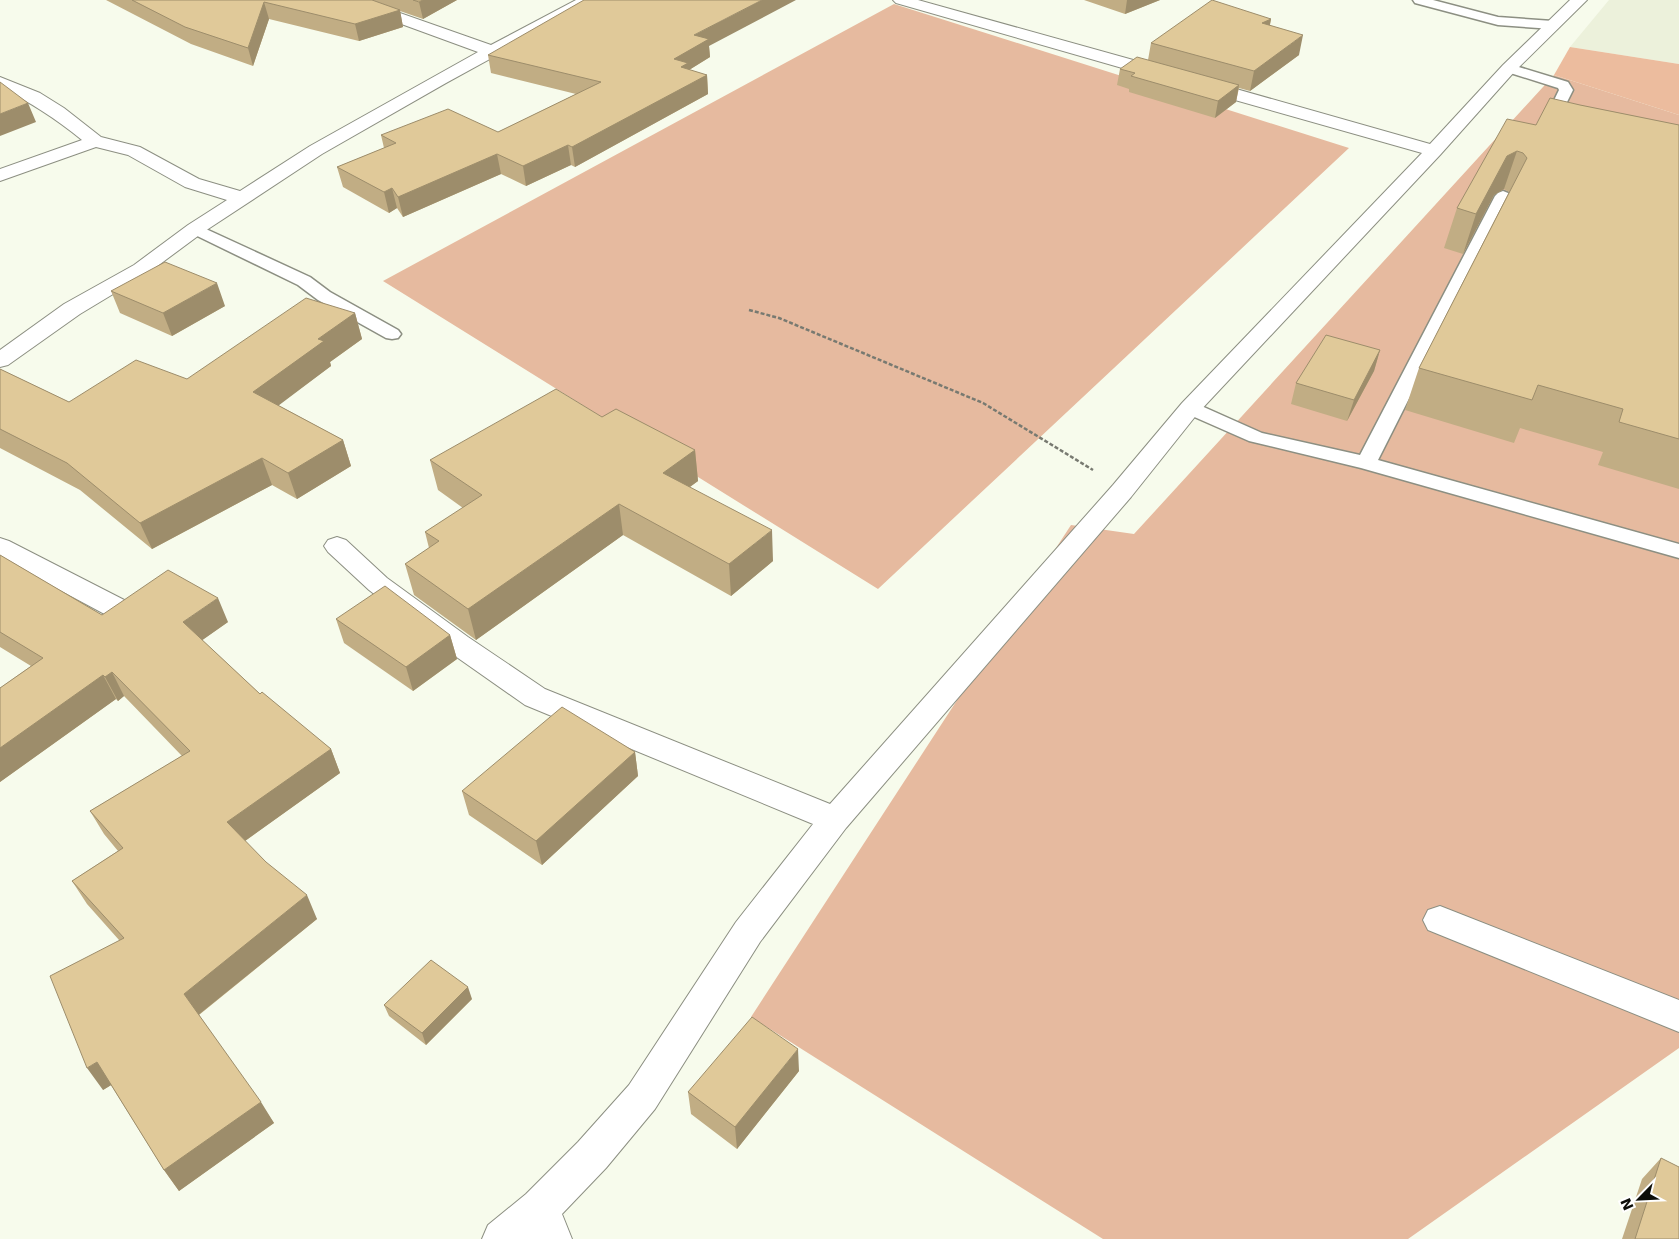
<svg xmlns="http://www.w3.org/2000/svg" width="1679" height="1239" font-family="'DejaVu Sans',sans-serif">
<style>
.built{fill:#ecf1db}
.green{fill:#e6ba9f}
.forest{fill:#ecbc9e}
.lines{fill:none;stroke-linecap:round;stroke-linejoin:round}
.lane-casing{stroke:#8c8f82;stroke-width:3}
.street-casing{stroke:#8c8f82;stroke-width:2}
.path{stroke:#787a71;stroke-width:2.5;stroke-dasharray:4 2;stroke-linecap:butt}
.lane{fill:#fff;fill-rule:evenodd}
.street{fill:#fff;fill-rule:evenodd}
.wall{fill:#c1ad84}
.shaded-wall{fill:#9d8d6b}
.building{fill:#e0c999;stroke:#9d8d6b}
</style>
<rect width="100%" height="100%" fill="#f7fbec"/>
<path class="built" d="M1609 0H1679V64L1570 47Z"/>
<path class="green" d="M894 4 1349 148 878 589 383 281Z
M1554 75 1679 115V1048L1408 1239H1103L751 1017 1071 525 1134 534Z"/>
<path class="forest" d="M1570 47 1679 64V115L1554 75Z"/>
<g class="lines">
<defs>
<path id="lane" d="M1413 0H1433L1498 17 1553 21 1559 25 1553 29 1498 25 1415 3Z
M1509 64 1568 82 1573 90 1556 124 1558 127 1556 130H1546L1542 125 1559 90 1558 88 1504 71 1502 68Z
M1503 191 1508 193 1511 196 1378 460 1679 544V558L1361 468 1249 441 1183 412 1180 408 1183 404 1190 402 1197 404 1262 433 1360 455 1495 196 1498 193Z
M195 224 310 277 330 292 398 330 401 334 398 338 392 339 386 338 318 300 298 285 189 232 187 229 189 226Z"/>
<path id="street" d="M341 0H363L491 45 576 0H595L592 3 446 83 322 154 202 233 148 273 80 314 8 365 0 367V350L64 304 134 265 188 225 227 200 185 187 128 155 96 147 0 181V169L82 140C56 119 31 102 0 88V77L40 93 64 108 101 137 140 147 199 179 240 191 310 146 478 52 344 3Z
M893 0H918L1169 70 1171 74 1169 78H1157L896 3Z
M1570 0H1587L1515 71 1440 155 1198 413 1131 497 846 828 760 942 655 1109 606 1168 562 1214 572 1239H482L488 1225 526 1194 578 1142 629 1085 736 922 813 824 525 705 448 651 369 590 328 552 324 546 328 540 337 537 346 540 387 578 468 637 545 689 830 804 1113 485 1182 403 1422 153 1196 89 1194 85 1196 81H1208L1430 144 1503 65Z
M0 538 9 541 132 604 136 611 132 618 122 620 112 618 0 558Z
M1440 906 1679 1000V1032L1428 930 1423 920 1428 910Z"/>
</defs>
<use href="#lane" class="lane-casing"/>
<use href="#street" class="street-casing"/>
<path class="path" d="M749 310 779 318 983 403 1093 470"/>
<use href="#lane" class="lane"/>
<use href="#street" class="street"/>
</g>
<path class="wall" d="M106 0H457L423 19 400 11 403 27 359 41 269 19 253 66 191 44Z
M1084 0H1160L1125 14Z
M1271 19 1270 25 1299 55 1250 91 1239 88 1236 102 1215 118 1129 92V89L1117 85 1120 69 1148 60 1151 43Z
M709 46 710 57 689 70 707 75 708 94 575 167 571 165 526 186 501 174 403 217 397 208 389 213 343 187 337 167 384 148 381 135 498 132 576 94 491 73 488 55Z
M1580 105 1679 125V489L1598 465 1603 452 1520 428 1514 443 1405 410 1419 368 1509 192 1504 189 1494 195 1463 254 1444 248 1457 208 1536 125Z
M111 291 225 306 172 336 120 313Z
M355 313 362 339 330 362 331 366 278 405 343 440 351 466 297 499 272 485 152 549 80 490 0 448V369L69 402 187 379Z
M1380 350 1374 371 1347 421 1291 404 1296 383Z
M602 417 695 450 698 481 690 487 773 561 731 596 623 535 476 640 414 595 405 564 429 548 425 532 463 508 438 490 430 460Z
M0 555 102 615 228 622 202 640 260 694 331 749 340 773 245 841 317 919 199 1015 274 1123 179 1191 164 1170 111 1085 103 1090 119 940 87 904 72 881 118 851 104 834 90 811 182 756 124 696 118 701 116 699 0 782V688L31 666 0 647Z
M336 619 450 635 457 659 413 691 344 643Z
M635 752 638 776 542 865 469 815 462 791Z
M472 999 426 1045 389 1016 384 1005Z
M799 1071 737 1149 691 1114 688 1092Z
M1661 1158 1679 1239H1622L1642 1179Z"/>
<path class="shaded-wall" d="M423 0H457L423 19 419 2Z
M762 0H796L709 46 710 57 689 70 690 82 674 59 694 35Z
M1127 0H1160L1125 14Z
M264 2 269 19 253 66 248 48Z
M400 10 403 27 359 41 355 24Z
M1271 19 1267 38 1262 23Z
M1303 35 1299 55 1250 91 1254 71Z
M707 75 708 94 575 167 572 147Z
M1239 85 1236 102 1215 118 1218 101Z
M28 103 36 122 0 136V114Z
M568 145 571 165 526 186 523 166Z
M1517 151 1504 189 1494 195 1463 254 1476 214 1507 156Z
M497 154 501 174 403 217 398 197Z
M392 188 397 208 389 213 384 192Z
M217 283 225 306 172 336 163 313Z
M355 313 362 339 330 362 331 366 262 418 253 392 318 339Z
M1380 350 1374 371 1347 421 1354 400Z
M343 440 351 466 297 499 288 473Z
M695 450 698 481 666 504 663 473Z
M262 458 272 485 152 549 140 523Z
M619 504 623 535 476 640 468 609Z
M772 530 773 561 731 596 729 564Z
M218 598 228 622 194 646 183 622Z
M450 635 457 659 413 691 406 667Z
M112 672 124 696 118 701 105 677Z
M103 675 116 699 0 782V748Z
M331 749 340 773 238 846 227 822Z
M635 752 638 776 542 865 536 841Z
M307 895 317 919 197 1016 184 994Z
M468 987 472 999 426 1045 422 1033Z
M798 1049 799 1071 737 1149 735 1127Z
M97 1062 113 1084 103 1090 87 1068Z
M261 1102 274 1123 179 1191 164 1170Z"/>
<path class="building" d="M132 0H372L400 10 355 24 264 2 248 48 185 27Z
M413 0H423L419 2Z
M584 0H762L694 35 709 39 674 59 688 63 681 67 707 75 572 147 568 145 523 166 497 154 398 197 392 188 384 192 337 167 396 143 381 135 448 109 498 132 601 82 488 55Z
M1212 0 1271 19 1262 23 1303 35 1254 71 1151 43Z
M1137 57 1239 85 1218 101 1131 76 1135 73 1120 69Z
M0 82 28 103 0 114Z
M1550 98 1580 105 1679 125V439L1619 422 1623 409 1538 385 1532 400 1419 368 1527 158 1523 153 1517 151 1507 156 1476 214 1457 208 1507 119 1536 125Z
M165 262 217 283 163 313 111 291Z
M306 298 355 313 318 339 324 341 253 392 343 440 288 473 262 458 140 523 67 463 0 429V369L69 402 136 360 187 379Z
M1326 335 1380 350 1354 400 1296 383Z
M556 389 602 417 616 409 695 450 663 473 772 530 729 564 619 504 468 609 405 564 439 541 425 532 482 495 430 460Z
M0 555 102 615 168 570 218 598 183 622 260 694 262 692 331 749 227 822 266 862 307 895 184 994 261 1102 164 1170 97 1062 87 1068 50 976 124 938 72 881 123 848 90 811 190 751 112 672 105 677 103 675 0 748V688L43 658 0 632Z
M385 586 450 635 406 667 336 619Z
M562 707 635 752 536 841 462 791Z
M431 960 468 987 422 1033 384 1005Z
M752 1017 798 1049 735 1127 688 1092Z
M1661 1158 1679 1167V1239H1635Z"/>
<g transform="translate(1639 1199) rotate(246)" stroke="#ffffff" stroke-width="4" paint-order="stroke">
<path d="M0-4L9 19L0 12L-9 19Z" fill="#0d0e0a"/>
<text y="-8" font-size="14" font-weight="bold" text-anchor="middle" fill="#0d0e0a">N</text>
</g>
</svg>
